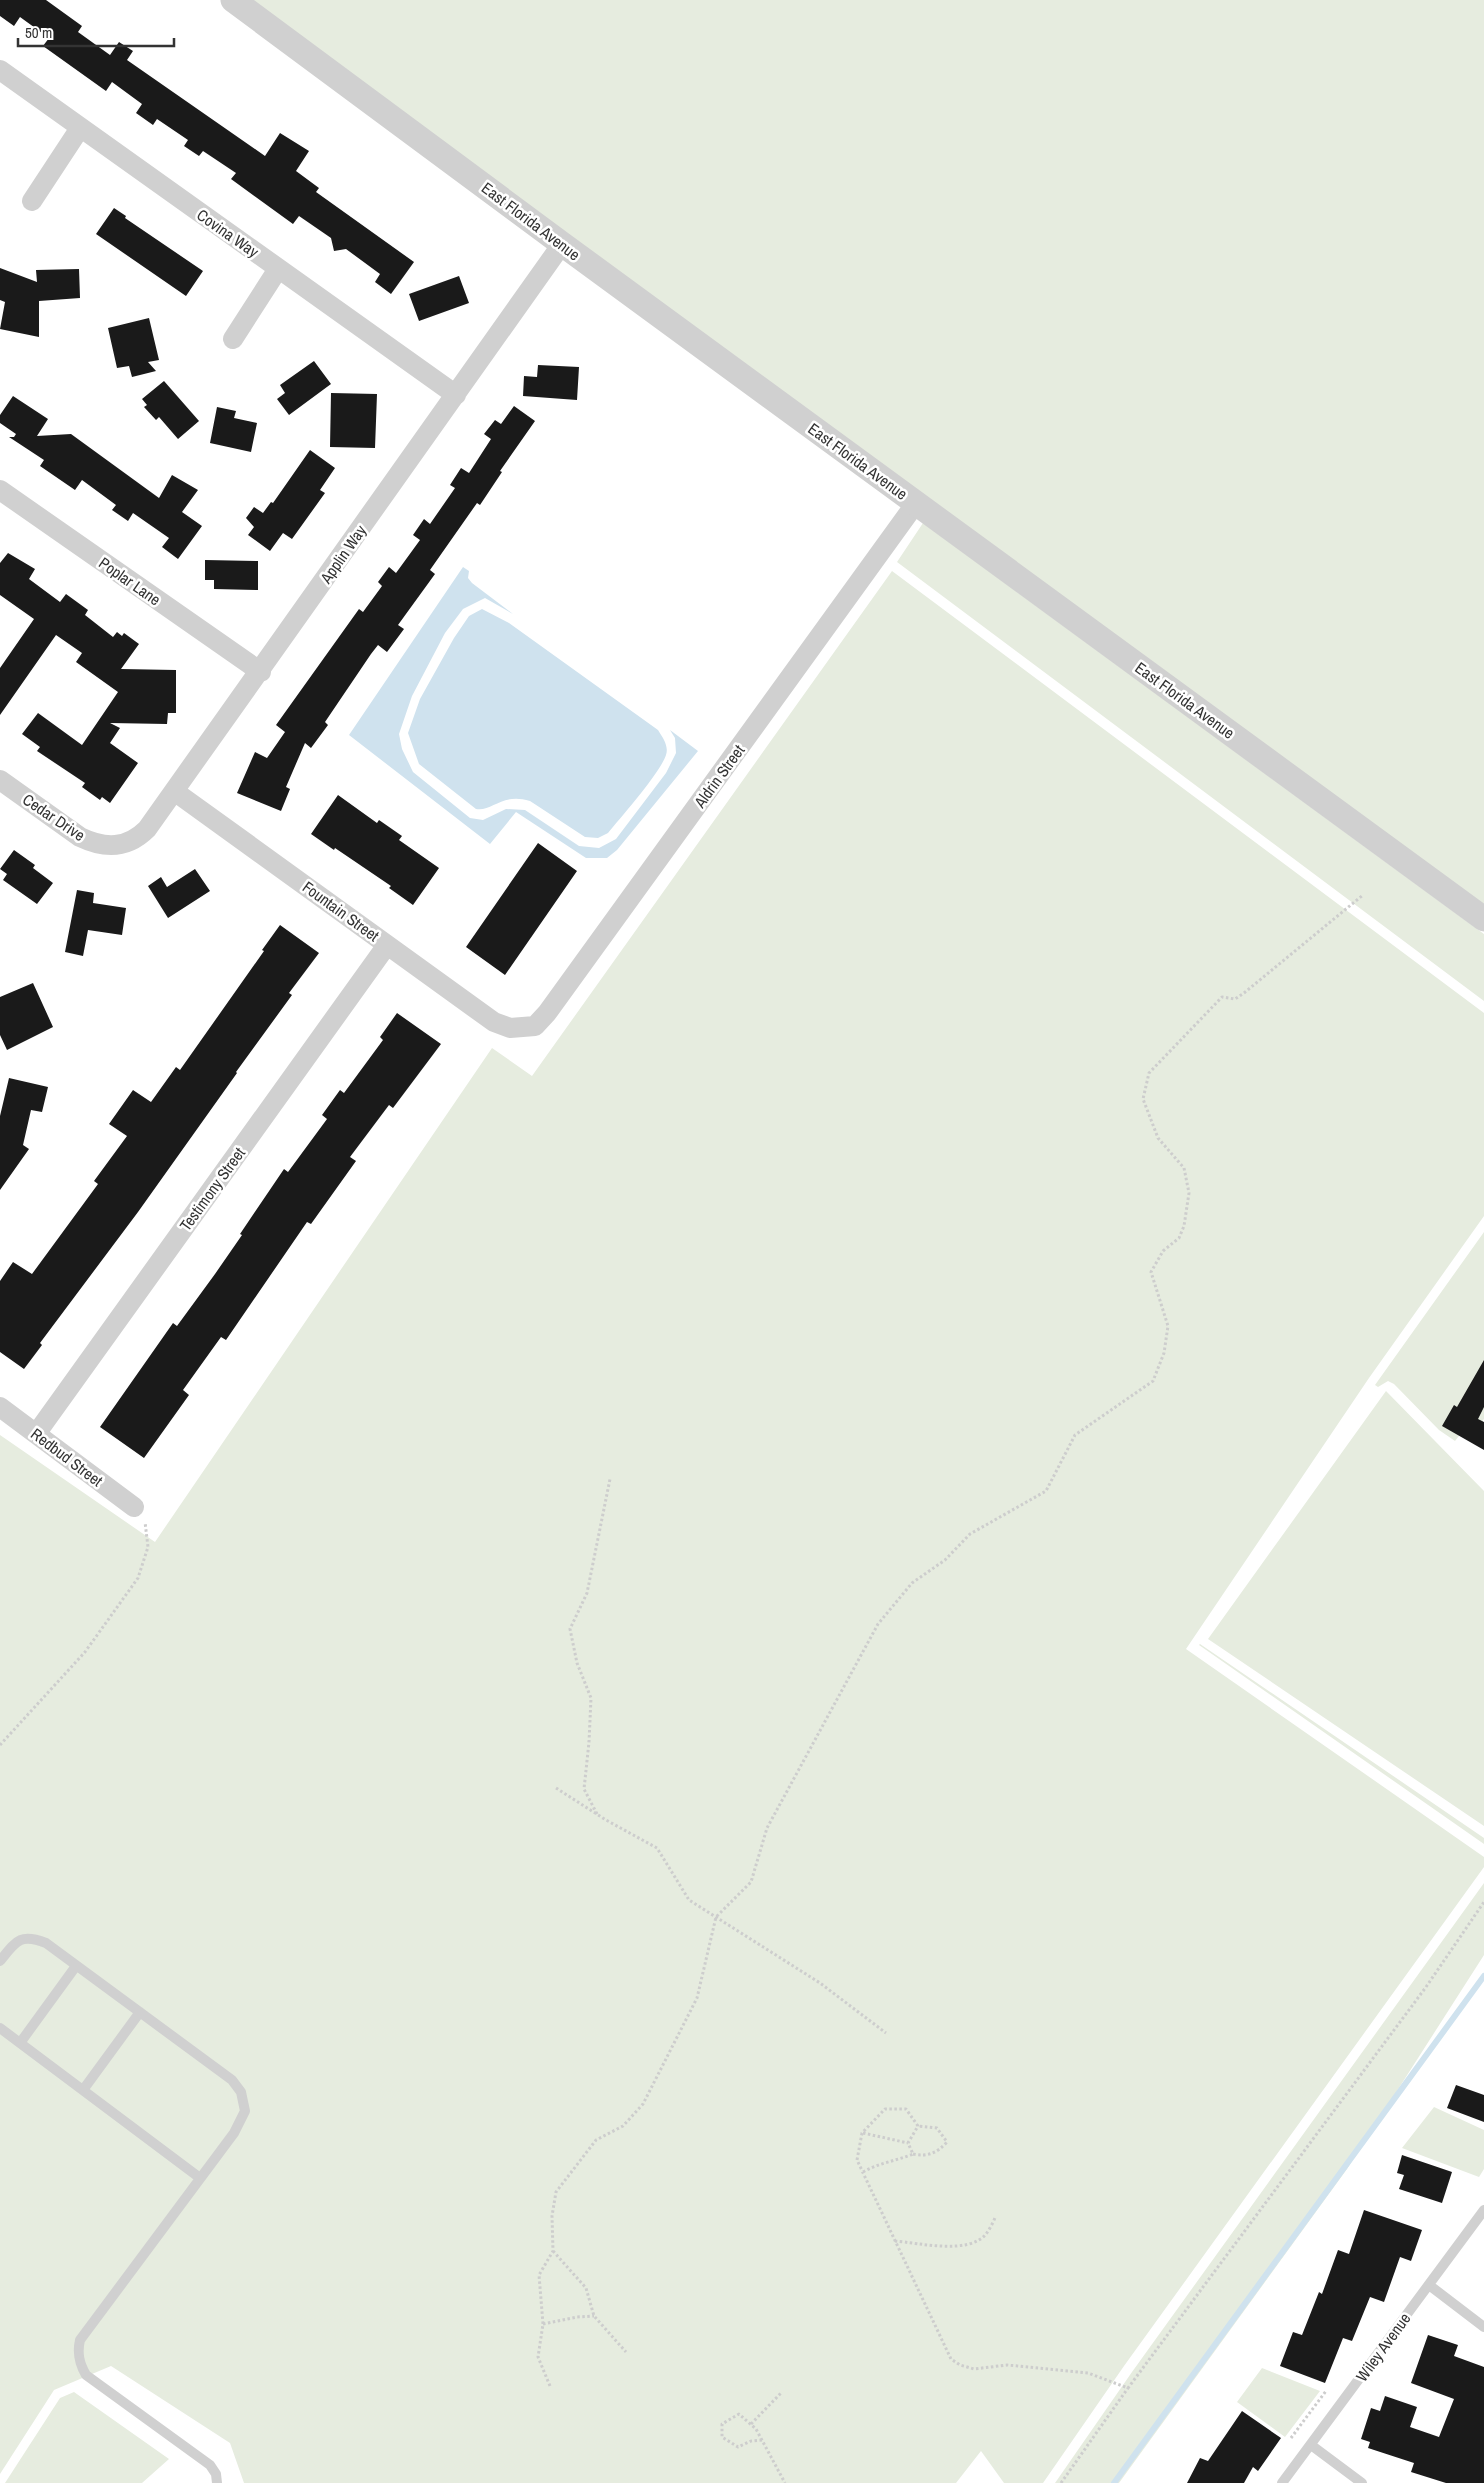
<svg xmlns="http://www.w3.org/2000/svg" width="1484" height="2483" font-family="'Archivo Narrow',sans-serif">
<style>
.green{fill:#e6ecdf}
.water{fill:#cfe2ee}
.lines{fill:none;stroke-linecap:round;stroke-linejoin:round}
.stream{stroke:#cfe2ee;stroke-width:6}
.building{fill:#1a1a1a}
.path{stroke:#cdcdcd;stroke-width:3;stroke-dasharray:2.5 2.5;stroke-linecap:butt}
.service{stroke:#d0d0d0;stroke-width:10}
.minor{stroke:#d0d0d0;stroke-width:20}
.tertiary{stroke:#d0d0d0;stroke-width:25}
.labels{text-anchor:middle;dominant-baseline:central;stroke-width:5;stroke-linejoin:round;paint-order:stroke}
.street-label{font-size:16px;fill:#333;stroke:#fff}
</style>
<rect width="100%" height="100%" fill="#fff"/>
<path class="green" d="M233 0H1484V919Z
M923 523 1484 934V1001L897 562Z
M892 571 1484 1013V1216L1369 1378 1186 1649 1484 1857V1867L1124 2366 1043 2483H1004L981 2451 956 2483H244L230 2443 111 2366 54 2390 0 2474V1435L155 1542 492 1048 532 1076Z
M1484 1232V1419L1477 1428 1470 1422 1455 1441 1439 1430 1394 1384 1388 1381 1378 1387 1375 1385Z
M1386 1391 1484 1491V1826L1208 1639Z
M1200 1644 1484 1838V1844L1199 1645Z
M1484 1883V1955L1347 2169 1119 2483H1055L1132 2372Z
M1434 2107 1484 2130V2169L1479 2177 1402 2148Z
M1262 2368 1320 2391 1285 2437 1237 2402Z
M74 2392 169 2459 142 2483H5L60 2398Z"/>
<path class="water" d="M463 567 469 571 468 578 472 583 513 614 485 598 463 609 445 633 412 696 399 734 402 749 413 772 470 818 483 820 506 809 525 810 579 846 599 848 616 839 666 773 676 753 675 738 670 730 698 751 617 850 607 858H586L516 812 490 844 349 735Z
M482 609 509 623 658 730C663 738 669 746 666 755 660 773 622 816 608 833L598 838 585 837 530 801C502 792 492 812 476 809L419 764 408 733 420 699 454 638 469 616Z"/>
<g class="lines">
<path class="stream" d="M1114 2483 1484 1976"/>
</g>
<path class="building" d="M0 0H46L82 26 78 32 110 55 119 42 133 51 127 60 265 156 280 133 309 151 296 171 319 188 316 192 414 262 391 294 375 282 380 274 346 249 334 251 331 238 299 216 293 224 231 179 236 173 203 151 199 156 184 146 188 140 157 119 153 125 136 113 142 104 112 82 106 91 43 46 49 38 20 17 14 26 0 16Z
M114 208 126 216 125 218 203 271 186 296 96 234Z
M0 268 37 282 36 270 79 269 80 298 39 301V337L0 329 5 302 0 300Z
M459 276 469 303 419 321 409 294Z
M149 318 159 360 148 362 156 371 132 377 129 366 117 368 108 328Z
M314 361 331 384 289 415 277 399 285 393 280 385Z
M538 365 579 367 577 400 523 396 524 376 537 377Z
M164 381 199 421 178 439 159 417 156 420 144 407 147 405 142 399Z
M331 393 377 394 375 448 330 447Z
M13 396 48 419 37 436 71 434 159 498 172 475 198 490 182 512 202 526 178 559 162 547 169 538 133 513 128 521 112 510 116 505 82 480 75 490 40 466 44 460 9 437H14L16 434 0 423V415Z
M514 406 535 421 500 471 502 472 480 505 477 503 430 570 435 574 398 625 404 629 387 652 378 645 371 654 325 722 328 725 311 748 305 743 286 787 290 789 281 811 237 793 255 752 267 758 285 732 276 725 359 609 363 612 382 586 378 582 389 567 396 573 420 540 413 535 424 519 430 524 455 488 450 485 461 468 469 473 491 439 484 434 495 420 501 424Z
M217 407 236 411 234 418 257 423 251 452 210 443Z
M310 450 335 468 320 490 325 493 292 539 283 533 270 551 248 535 254 527 246 518 254 507 263 513 271 502 273 503Z
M8 553 35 569 29 579 60 602 66 594 88 610 85 615 113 637 117 632 122 636 124 633 139 644 121 669 176 670V713H168L167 724 110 723 120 728 110 743 138 763 110 803 102 797 100 800 82 787 85 783 37 751 40 747 22 734 38 713 82 745 118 692 76 662 82 653 56 635 0 715V668L34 619 0 595V563Z
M205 560 258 561V590L214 589V580H205Z
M338 795 377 823 379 820 402 836 399 840 439 868 413 905 389 888 391 886 335 848 334 850 311 834Z
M538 843 577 871 505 975 466 947Z
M14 850 35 865 33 868 53 883 37 904 3 880 7 874 0 869Z
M195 869 210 891 168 918 148 886 161 877 167 887Z
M77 890 94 893 93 903 126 908 122 935 88 930 83 956 65 952Z
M280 925 319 953 289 993 292 995 236 1072 237 1073 138 1212 40 1343 42 1345 24 1369 0 1352V1281L13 1262 32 1274 98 1184 94 1181 127 1136 109 1124 133 1090 151 1102 176 1067 180 1070 264 951 262 950Z
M33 983 53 1027 7 1050 0 1035V997Z
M397 1013 441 1044 393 1108 389 1105 350 1157 356 1161 311 1224 307 1222 226 1340 221 1337 183 1390 189 1395 144 1458 100 1427 173 1323 177 1326 215 1274 242 1235 240 1234 284 1169 288 1172 327 1119 322 1115 340 1090 344 1093 383 1040 380 1037Z
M9 1078 48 1087 42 1112 31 1110 23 1145 29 1149 0 1190V1116Z
M1484 1360V1407L1478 1419 1484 1422V1450L1442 1426 1454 1405 1457 1407Z
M1456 2085 1484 2095V2122L1447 2108Z
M1402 2155 1452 2172 1442 2203 1399 2189 1404 2175 1397 2173Z
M1364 2210 1422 2230 1411 2261 1400 2257 1384 2302 1370 2297 1352 2341 1343 2338 1325 2383 1280 2366 1293 2332 1302 2335 1319 2292 1322 2294 1338 2250 1349 2254Z
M1428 2335 1458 2345 1454 2356 1484 2367V2483H1446L1411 2472 1414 2463 1368 2448 1370 2442 1361 2439 1371 2408 1380 2411 1385 2396 1417 2407 1410 2427 1439 2437 1454 2399 1411 2383Z
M1242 2411 1281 2438 1258 2471 1253 2467 1244 2483H1187L1200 2458 1208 2461Z"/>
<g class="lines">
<path class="path" d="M0 1745 85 1652 138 1578 148 1547 145 1522
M556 1788 606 1820 657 1848 689 1900 820 1983 886 2033
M597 1814 584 1789 589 1742 591 1698 577 1663 570 1629 587 1593 610 1479
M863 2133 908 2143
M913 2154C928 2157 937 2153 947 2142L937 2128 918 2126
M863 2172C878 2163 896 2161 913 2154L908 2143 918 2126 906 2109H885L862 2133 857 2160 951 2359 960 2365 974 2369 1007 2365 1088 2373 1128 2388 1426 1987 1484 1902
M895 2241C919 2243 969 2255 986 2234 990 2229 993 2222 996 2216
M553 2251 586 2288 594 2316 626 2352
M543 2324 577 2317 594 2316
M550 2386 538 2357 543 2324 539 2275 553 2251 552 2216 556 2192 596 2140 623 2126 643 2104 697 1998 716 1917 751 1882 767 1828 878 1624 912 1583 945 1560 970 1534 1046 1491 1075 1435 1153 1381 1164 1353 1168 1326 1151 1272 1163 1251 1179 1238 1184 1226 1189 1193 1184 1168 1158 1138 1143 1099 1149 1073 1222 997 1235 999 1244 993 1363 895
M751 2424 781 2393
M1291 2438 1326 2391
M762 2440 751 2441 738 2447 722 2437V2424L739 2414 756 2429 785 2483
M1061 2483 1128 2388"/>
<path class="service" d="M0 1961C16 1941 20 1933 46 1943L232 2080 241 2092 245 2111 234 2133 80 2340C77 2353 79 2363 86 2375L210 2465 216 2474 217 2483
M0 2028 200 2178
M20 2043 76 1966
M83 2090 140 2012
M1429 2285 1484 2327
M1311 2445 1362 2483
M1282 2483 1484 2210"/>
<path class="minor" d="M0 70 456 395
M32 201 80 128
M233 339 278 269
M0 490 261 672
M0 780 80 837C105 849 127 849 147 829L562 244
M174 791 494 1022 510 1028 535 1026 547 1013 916 503
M0 1407 134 1507
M36 1434 387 945"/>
<path class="tertiary" d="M233 0 562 244 1484 919"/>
</g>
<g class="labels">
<g class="street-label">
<text transform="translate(531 221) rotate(37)">East Florida Avenue</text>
<text transform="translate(228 233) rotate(35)">Covina Way</text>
<text transform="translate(858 461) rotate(36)">East Florida Avenue</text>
<text transform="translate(343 554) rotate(-55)">Applin Way</text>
<text transform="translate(130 581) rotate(35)">Poplar Lane</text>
<text transform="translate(1185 700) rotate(36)">East Florida Avenue</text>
<text transform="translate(719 776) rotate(-54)">Aldrin Street</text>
<text transform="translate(54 817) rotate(34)">Cedar Drive</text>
<text transform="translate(341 911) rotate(36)">Fountain Street</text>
<text transform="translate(212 1189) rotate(-54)">Testimony Street</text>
<text transform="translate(67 1457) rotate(37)">Redbud Street</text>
<text transform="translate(1383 2347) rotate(-54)">Wiley Avenue</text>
</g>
</g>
<path d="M18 38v8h156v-8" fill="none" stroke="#333333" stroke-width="2.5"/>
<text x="25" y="38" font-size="15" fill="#333333" stroke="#ffffff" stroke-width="4" paint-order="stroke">50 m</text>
</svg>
